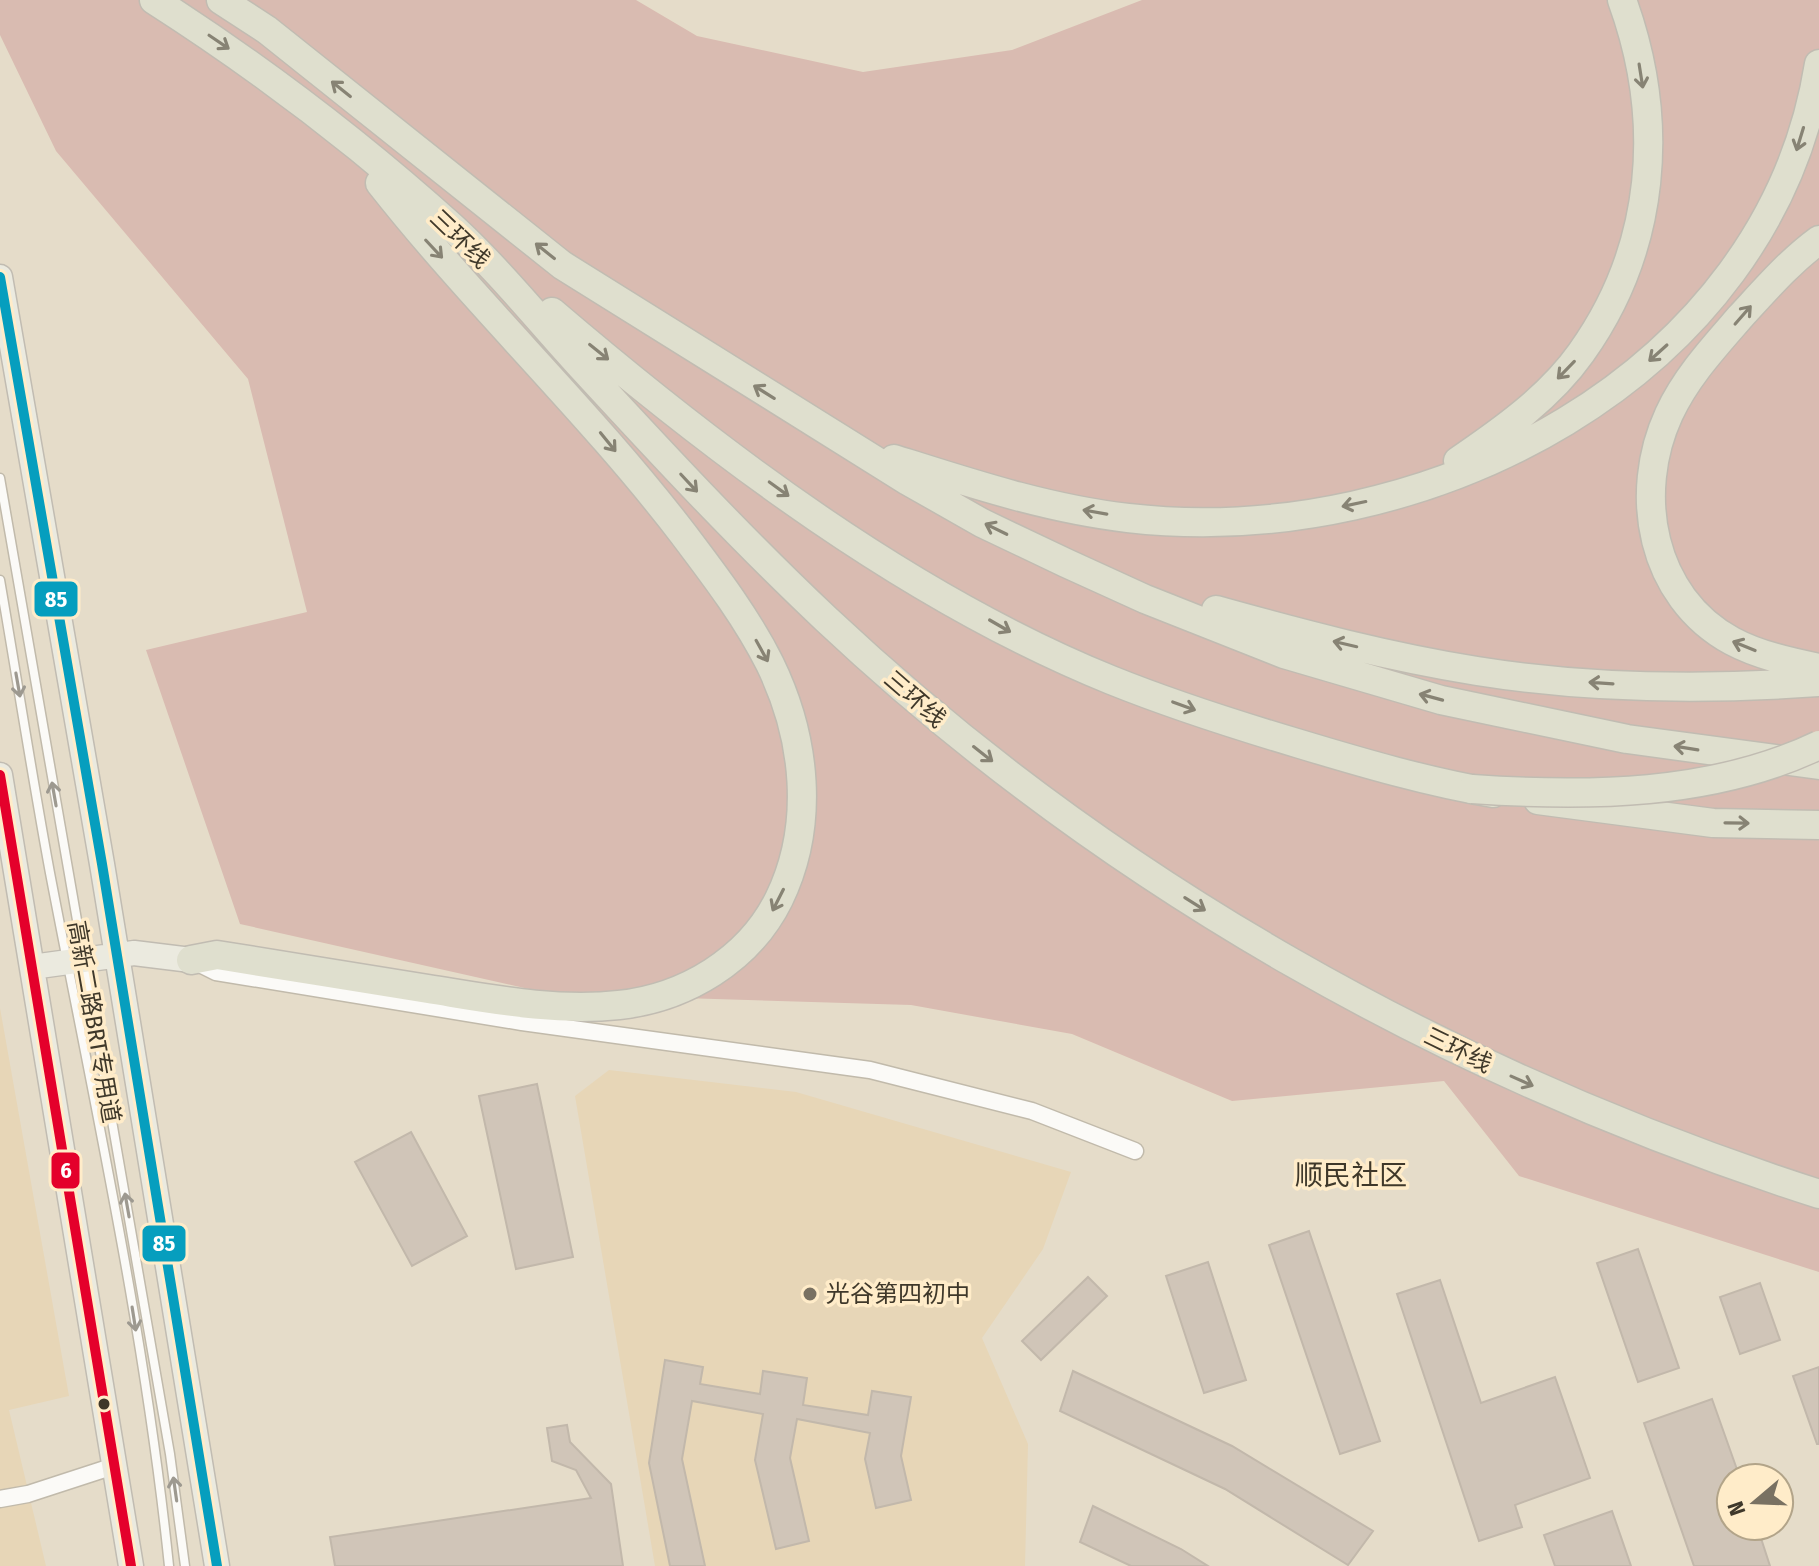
<svg xmlns="http://www.w3.org/2000/svg" width="1819" height="1566" font-family="'Fira Sans Condensed','Noto Sans SC',sans-serif">
<style>
.built{fill:#e7d6b7}
.forest{fill:#d9bbb1}
.building{fill:#d0c5b8;stroke:#c2b8ab;stroke-width:2}
.lines{fill:none;stroke-linecap:round;stroke-linejoin:round}
.lane-casing{stroke:#c1baab;stroke-width:11}
.street-casing{stroke:#c1baab;stroke-width:19}
.primary-casing{stroke:#c1bcb2;stroke-width:27}
.highway-casing{stroke:#c1bcb2;stroke-width:31}
.lane{stroke:#fbfaf7;stroke-width:8}
.street{stroke:#fbfaf7;stroke-width:16}
.primary{stroke:#ebeadf;stroke-width:24}
.highway{stroke:#dfdfce;stroke-width:28}
.highway-bridge-casing{stroke:#c1bcb2;stroke-width:31;stroke-linecap:butt}
.highway-bridge{stroke:#dfdfce;stroke-width:28}
.bus-1-casing{stroke:#ffecc9;stroke-width:16}
.bus-2-casing{stroke:#ffecc9;stroke-width:16}
.bus-1{stroke:#069ebe;stroke-width:10}
.bus-2{stroke:#e4002b;stroke-width:10}
.oneway{stroke:#878374}
.oneway2{stroke:#9d9990}
.poi-dot{fill:#797162;stroke:#ffecc9;stroke-width:3}
.bus-dot{fill:#3f382a;stroke:#ffecc9;stroke-width:3}
.labels{text-anchor:middle;dominant-baseline:central;stroke-width:7;stroke-linejoin:round;paint-order:stroke}
.street-label{font-size:24px;fill:#3f382a;stroke:#ffecc9}
.poi-label{font-size:24px;fill:#3f382a;stroke:#ffecc9;text-anchor:start}
.quarter-label{font-size:28px;fill:#3f382a;stroke:#ffecc9}
.line-badge{stroke:#ffecc9;stroke-width:3}
.badge-label{font-size:22px;text-anchor:middle;font-weight:bold;fill:#fff}
</style>
<rect width="100%" height="100%" fill="#e5dcc9"/>
<path class="built" d="M0 1008 69 1396 9 1410 46 1566H0Z
M609 1070 796 1092 1071 1172 1043 1249 982 1338 1028 1444 1025 1566H655L575 1096Z"/>
<path class="forest" d="M0 0H636L697 36 863 72 1012 50 1142 0H1819V1272L1519 1176 1444 1081 1232 1101 1072 1034 911 1005 551 994 240 924 146 650 307 612 248 379 56 151 0 35Z"/>
<path class="building" d="M537 1084 573 1257 516 1269 479 1096Z
M411 1132 467 1236 412 1266 355 1162Z
M1309 1231 1380 1441 1340 1454 1269 1245Z
M1638 1249 1679 1368 1638 1382 1597 1263Z
M1208 1262 1246 1380 1204 1393 1166 1276Z
M1088 1277 1107 1296 1041 1360 1022 1341Z
M1440 1280 1481 1403 1555 1377 1590 1478 1515 1505 1522 1527 1479 1541 1397 1294Z
M1760 1283 1780 1340 1740 1354 1720 1297Z
M665 1360 703 1367 700 1384 760 1394 763 1371 807 1378 803 1405 868 1415 872 1391 911 1397 901 1456 911 1500 876 1508 865 1459 870 1433 797 1419 790 1458 809 1541 776 1549 755 1460 763 1414 692 1401 682 1459 705 1566H670L649 1463Z
M1819 1367V1444H1817L1793 1376Z
M1073 1371 1232 1446 1373 1531 1348 1565 1225 1489 1060 1411Z
M1712 1399 1740 1478H1731V1526H1757L1770 1566H1694L1644 1423Z
M567 1425 570 1442 611 1484 623 1566H335L330 1537 591 1498 576 1470 552 1461 547 1428Z
M1093 1506 1181 1549 1208 1566H1131L1080 1542Z
M1612 1511 1631 1566H1555L1544 1535Z"/>
<g class="lines">
<defs>
<path id="lane" d="M0 478 170 1454 185 1566
M0 580C17 678 32 776 50 873 94 1103 145 1332 169 1566"/>
<path id="street" d="M192 960 216 972 522 1022 870 1070 1032 1111 1135 1151
M0 1499 28 1494 114 1466"/>
<path id="primary" d="M0 277 102 864 217 1566
M0 775 131 1566
M32 967 134 953 191 960"/>
<path id="highway" d="M154 0C257 66 361 145 452 227 498 269 538 319 580 365 660 452 740 538 826 619 1108 884 1452 1076 1819 1194
M221 0 267 30 562 265 908 481 982 523 1066 563 1145 599 1284 654 1441 700 1627 739 1819 765
M1819 240C1789 262 1766 289 1741 316 1715 346 1686 377 1669 414 1632 494 1651 597 1732 641 1758 655 1790 662 1819 668
M552 312C717 453 909 598 1111 680 1173 705 1236 725 1300 744 1363 763 1428 782 1493 793
M894 459C970 483 1048 509 1128 518 1423 552 1769 378 1819 64
M1458 461C1502 431 1550 397 1581 353 1656 248 1666 121 1622 0
M1216 610C1302 634 1389 657 1477 671 1590 689 1706 690 1819 682
M1538 800 1713 823 1819 825
M191 960 217 955C287 966 358 978 428 989 491 999 555 1012 619 1005 685 998 749 960 779 899 815 825 806 738 770 664 747 618 715 576 684 535 590 412 476 305 380 183"/>
</defs>
<use href="#lane" class="lane-casing"/>
<use href="#street" class="street-casing"/>
<use href="#primary" class="primary-casing"/>
<use href="#highway" class="highway-casing"/>
<use href="#lane" class="lane"/>
<use href="#street" class="street"/>
<use href="#primary" class="primary"/>
<use href="#highway" class="highway"/>
<defs>
<path id="highway-bridge" d="M1472 789C1586 797 1713 796 1819 745"/>
</defs>
<use href="#highway-bridge" class="highway-bridge-casing"/>
<use href="#highway-bridge" class="highway-bridge"/>
<defs>
<path id="bus-1" d="M0 277 102 864 217 1566"/>
<path id="bus-2" d="M0 775 131 1566"/>
</defs>
<use href="#bus-1" class="bus-1-casing"/>
<use href="#bus-2" class="bus-2-casing"/>
<use href="#bus-1" class="bus-1"/>
<use href="#bus-2" class="bus-2"/>
</g>
<defs><path id="oneway-shaft" d="M-6 0H5M1.5-3L5.5 0L1.5 3" fill="none" stroke-width="1.6" stroke-linecap="round" stroke-linejoin="round" transform="scale(2)"/></defs>
<g class="oneway">
<use href="#oneway-shaft" transform="translate(219 42) rotate(34)"/>
<use href="#oneway-shaft" transform="translate(1641 76) rotate(81)"/>
<use href="#oneway-shaft" transform="translate(341 89) rotate(-141)"/>
<use href="#oneway-shaft" transform="translate(1800 139) rotate(107)"/>
<use href="#oneway-shaft" transform="translate(434 249) rotate(47)"/>
<use href="#oneway-shaft" transform="translate(545 251) rotate(-141)"/>
<use href="#oneway-shaft" transform="translate(1743 315) rotate(-49)"/>
<use href="#oneway-shaft" transform="translate(599 352) rotate(39)"/>
<use href="#oneway-shaft" transform="translate(1658 353) rotate(138)"/>
<use href="#oneway-shaft" transform="translate(1566 370) rotate(134)"/>
<use href="#oneway-shaft" transform="translate(764 392) rotate(-148)"/>
<use href="#oneway-shaft" transform="translate(608 442) rotate(51)"/>
<use href="#oneway-shaft" transform="translate(689 483) rotate(47)"/>
<use href="#oneway-shaft" transform="translate(779 489) rotate(36)"/>
<use href="#oneway-shaft" transform="translate(1354 504) rotate(168)"/>
<use href="#oneway-shaft" transform="translate(1095 512) rotate(-170)"/>
<use href="#oneway-shaft" transform="translate(996 529) rotate(-154)"/>
<use href="#oneway-shaft" transform="translate(1000 626) rotate(30)"/>
<use href="#oneway-shaft" transform="translate(1345 644) rotate(-167)"/>
<use href="#oneway-shaft" transform="translate(1744 646) rotate(-158)"/>
<use href="#oneway-shaft" transform="translate(762 651) rotate(61)"/>
<use href="#oneway-shaft" transform="translate(1601 683) rotate(-176)"/>
<use href="#oneway-shaft" transform="translate(1431 697) rotate(-165)"/>
<use href="#oneway-shaft" transform="translate(1184 706) rotate(20)"/>
<use href="#oneway-shaft" transform="translate(1686 748) rotate(-171)"/>
<use href="#oneway-shaft" transform="translate(983 754) rotate(38)"/>
<use href="#oneway-shaft" transform="translate(1737 823) rotate(1)"/>
<use href="#oneway-shaft" transform="translate(778 900) rotate(117)"/>
<use href="#oneway-shaft" transform="translate(1195 904) rotate(32)"/>
<use href="#oneway-shaft" transform="translate(1522 1081) rotate(24)"/>
</g>
<g class="oneway2">
<use href="#oneway-shaft" transform="translate(18 685) rotate(80)"/>
<use href="#oneway-shaft" transform="translate(54 794) rotate(-100)"/>
<use href="#oneway-shaft" transform="translate(127 1205) rotate(-100)"/>
<use href="#oneway-shaft" transform="translate(134 1319) rotate(81)"/>
<use href="#oneway-shaft" transform="translate(175 1489) rotate(-98)"/>
</g>
<circle class="poi-dot" cx="810" cy="1294" r="8"/>
<circle class="bus-dot" cx="104" cy="1404" r="7"/>
<g class="labels">
<g class="street-label">
<text transform="translate(460 239) rotate(44)">三环线</text>
<text transform="translate(915 699) rotate(41)">三环线</text>
<text transform="translate(94 1022) rotate(80)">高新二路BRT专用道</text>
<text transform="translate(1458 1050) rotate(26)">三环线</text>
</g>
<g class="poi-label">
<text x="826" y="1294">光谷第四初中</text>
</g>
<g class="quarter-label">
<text x="1351" y="1175">顺民社区</text>
</g>
</g>
<g class="line-badge">
<rect x="33" y="580" width="46" height="38" rx="8" fill="#069ebe"/>
<rect x="50" y="1151" width="31" height="39" rx="8" fill="#e4002b"/>
<rect x="141" y="1224" width="46" height="39" rx="8" fill="#069ebe"/>
</g>
<g class="badge-label">
<text x="56" y="607">85</text>
<text x="66" y="1178">6</text>
<text x="164" y="1251">85</text>
</g>
<g transform="translate(1755 1502) rotate(251)"><circle r="38" fill="#ffecc9" stroke="#b2a489" stroke-width="2"/>
<path d="M0-6L14 30L0 20L-14 30Z" fill="#797162"/>
<text y="-12" font-size="22" font-weight="bold" text-anchor="middle" fill="#3f382a">N</text>
</g>
</svg>
